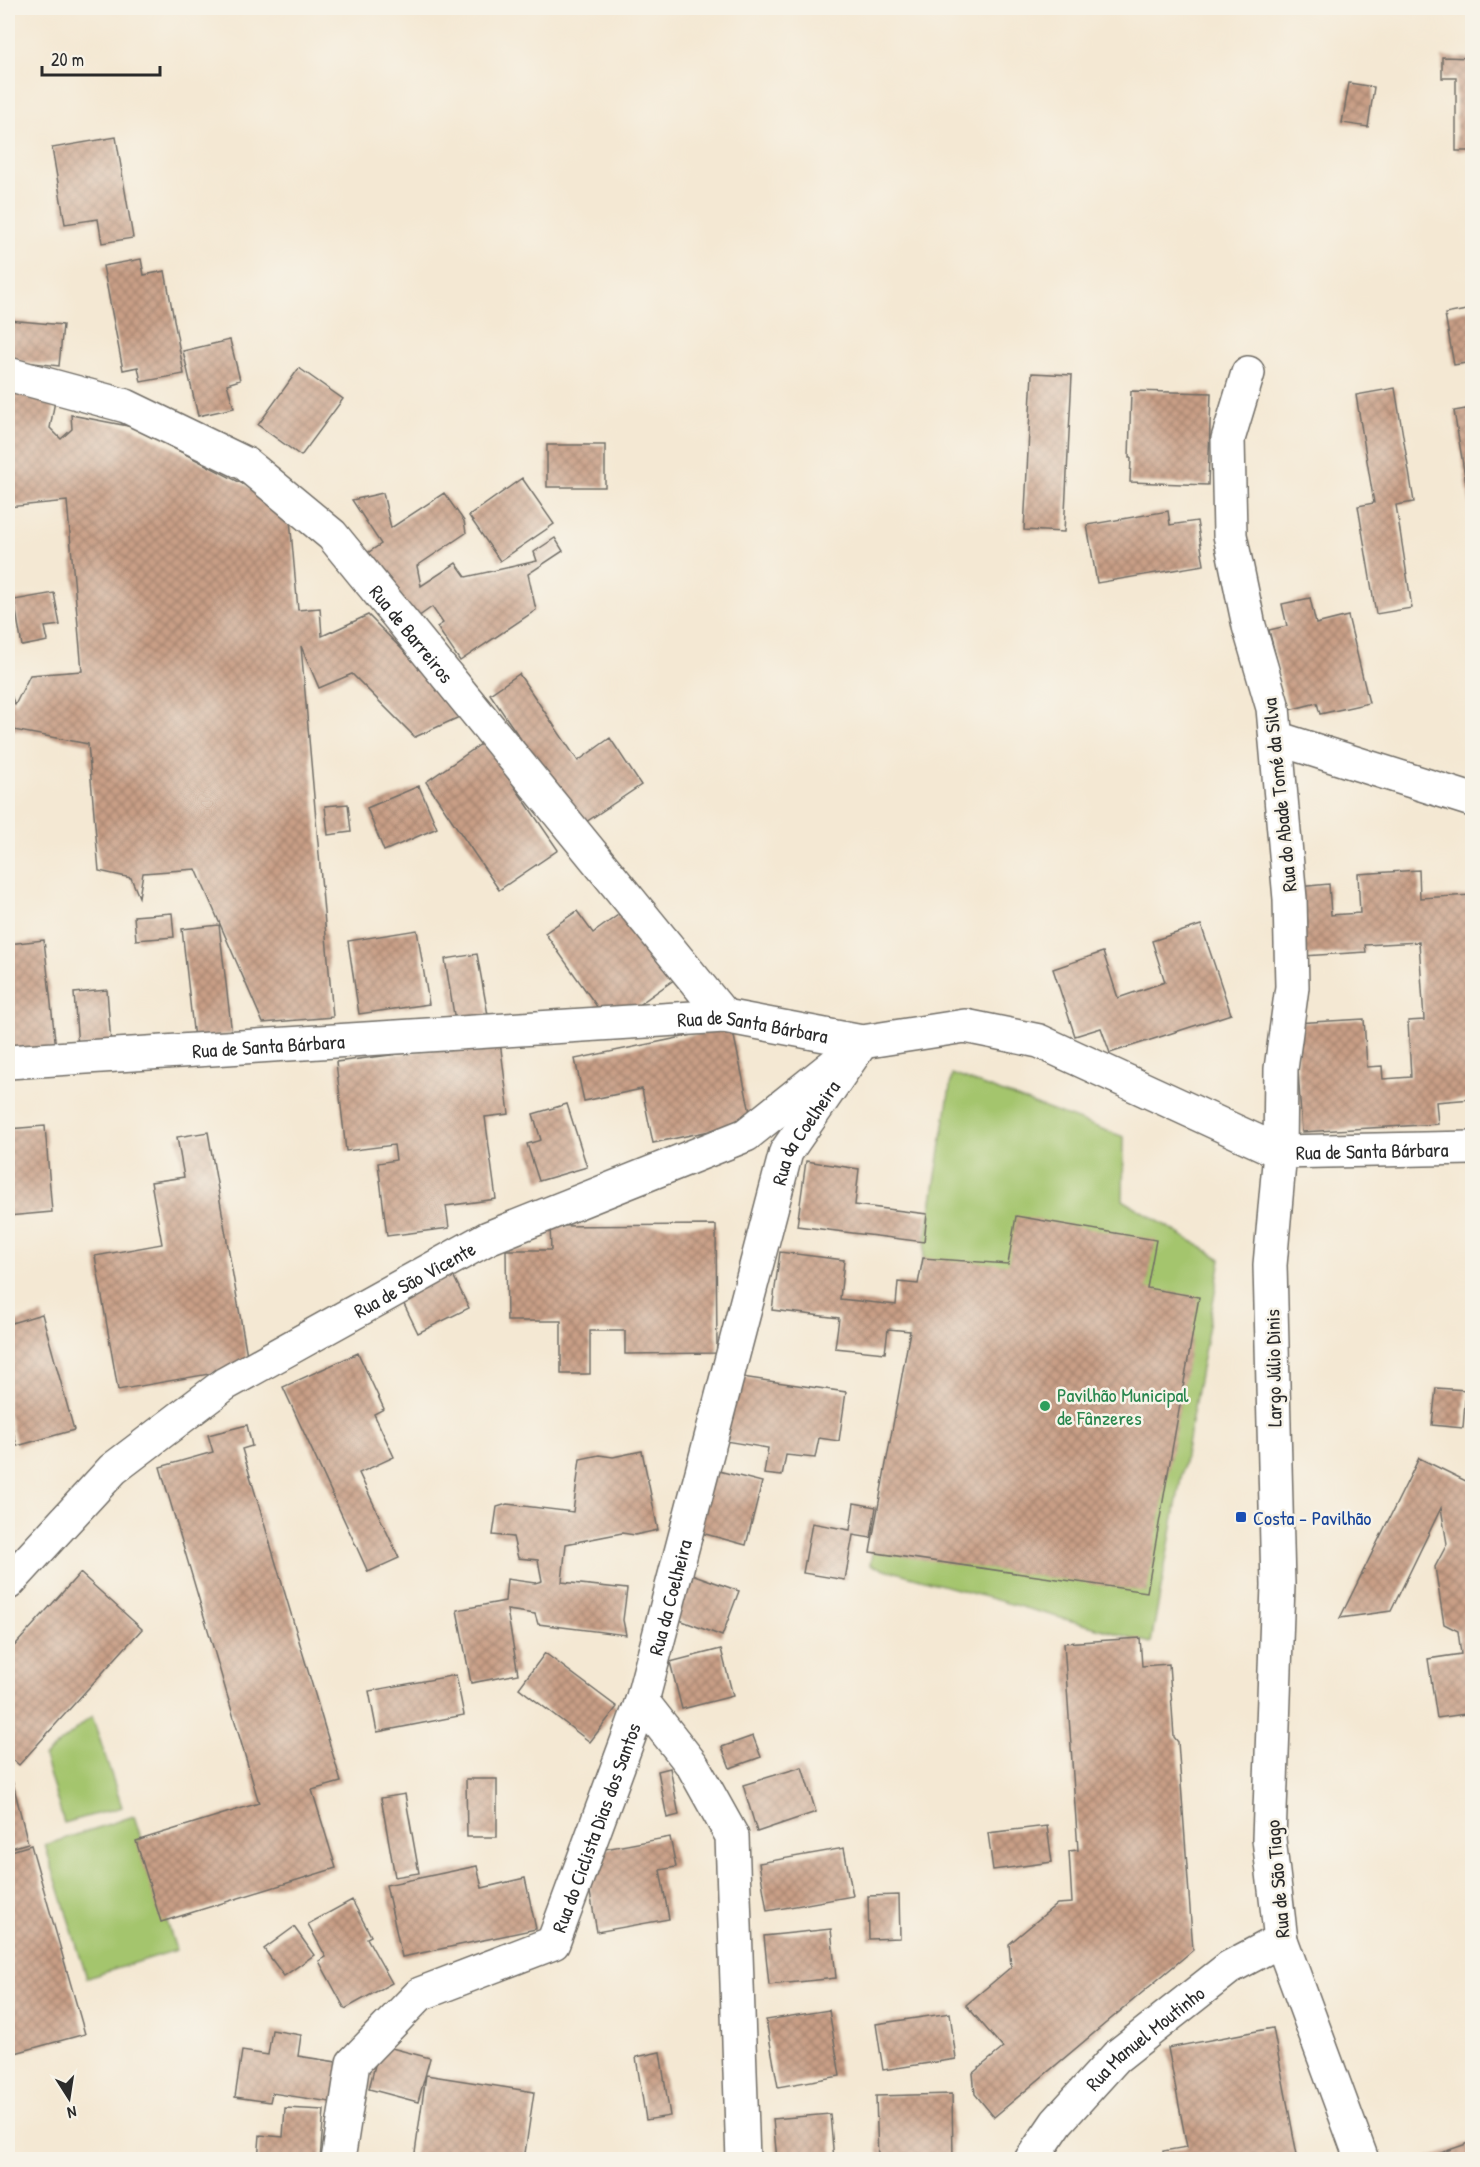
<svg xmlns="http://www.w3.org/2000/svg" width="1480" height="2167" font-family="'Patrick Hand',sans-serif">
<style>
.park{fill:#a4c56d;stroke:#68784c;stroke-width:1.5}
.building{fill:url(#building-cross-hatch)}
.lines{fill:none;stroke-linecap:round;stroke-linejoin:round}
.minor-casing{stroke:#716d66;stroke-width:36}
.tertiary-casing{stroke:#716d66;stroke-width:36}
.minor{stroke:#fff;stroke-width:33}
.tertiary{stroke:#fff;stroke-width:33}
.leisure-dot{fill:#2e9e5b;stroke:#f7f3e8;stroke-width:2}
.transit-dot{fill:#1a4fb4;stroke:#f7f3e8;stroke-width:2}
.labels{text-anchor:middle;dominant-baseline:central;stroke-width:5;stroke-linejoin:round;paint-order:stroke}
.street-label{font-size:20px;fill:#2b2b2b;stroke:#f7f3e8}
.leisure-label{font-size:20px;fill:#27864d;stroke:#f7f3e8;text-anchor:start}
.transit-label{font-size:20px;fill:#164399;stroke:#f7f3e8;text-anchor:start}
</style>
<defs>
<pattern id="building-cross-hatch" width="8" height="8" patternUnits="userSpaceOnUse" patternTransform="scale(1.5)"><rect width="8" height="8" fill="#c99f86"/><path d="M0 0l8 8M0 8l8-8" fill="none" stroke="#a3826e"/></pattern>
</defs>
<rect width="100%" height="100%" fill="#f7f3e8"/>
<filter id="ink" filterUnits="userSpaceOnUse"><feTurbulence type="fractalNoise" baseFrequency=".0167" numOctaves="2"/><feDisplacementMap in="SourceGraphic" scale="12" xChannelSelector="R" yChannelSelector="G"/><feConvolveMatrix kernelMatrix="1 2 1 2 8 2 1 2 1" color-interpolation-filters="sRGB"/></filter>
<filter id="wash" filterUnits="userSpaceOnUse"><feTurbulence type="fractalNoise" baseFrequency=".008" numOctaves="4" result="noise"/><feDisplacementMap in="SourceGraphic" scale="24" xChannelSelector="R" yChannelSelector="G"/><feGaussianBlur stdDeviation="1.35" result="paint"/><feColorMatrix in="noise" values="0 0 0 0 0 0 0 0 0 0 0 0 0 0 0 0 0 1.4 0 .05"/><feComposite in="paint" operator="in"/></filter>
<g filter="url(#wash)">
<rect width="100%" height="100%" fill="#f4e8d3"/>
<path class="park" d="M952 1074 1124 1137 1123 1200 1221 1259 1151 1643 870 1565 923 1258Z
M92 1716 122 1807 64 1823 44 1757Z
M134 1816 176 1950 87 1978 45 1845Z"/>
<g id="blocks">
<path class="building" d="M1442 57 1472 58V151H1456V78H1442Z
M1349 83 1374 87 1368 127 1342 123Z
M116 137 133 238 102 243 98 219 65 224 52 148Z
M141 259 144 275 165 271 184 374 141 382 138 367 123 370 103 266Z
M1472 309V362L1454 365 1445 314Z
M8 320 63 325 59 366 8 360Z
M230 340 240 380 227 384 234 408 198 416 183 351Z
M299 368 343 399 301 456 258 425Z
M1032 373 1072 375 1064 532 1024 530Z
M8 381 57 390 50 428 61 439 72 429 71 415 133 427 289 508 298 610 320 608 322 636 368 615 466 714 415 737 352 674 319 688 301 646 333 1017 263 1023 196 869 143 873 139 897 131 878 99 871 88 744 8 729V688L15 705 30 675 82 671 67 501 8 507Z
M1395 388 1414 502 1396 505 1412 608 1376 614 1358 506 1374 503 1356 395Z
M1131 391 1211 393 1208 485 1130 482 1131 458H1129Z
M1472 408V512H1471L1454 411Z
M547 445H605V487H547Z
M522 478 554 524 500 561 469 516Z
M383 493 391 528 444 493 464 521 466 533 417 566 421 586 456 563 466 577 537 561 534 552 555 538 563 551 528 574 536 610 460 661 437 627 443 623 432 607 411 622 366 554 381 544 352 500Z
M1168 511 1170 525 1197 521 1204 565 1097 583 1087 525Z
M54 593 60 625 45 627 48 641 22 646 14 600Z
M1310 598 1316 624 1348 616 1369 703 1320 714 1317 703 1289 710 1269 630 1287 626 1282 604Z
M519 674 578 761 610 738 641 785 580 826 490 694Z
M484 742 558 850 499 890 426 782Z
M419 786 437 828 384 851 367 808Z
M348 804 351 832 328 835 325 806Z
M1419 870 1420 898 1472 895V1099L1436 1102 1438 1124 1302 1132 1295 1023 1364 1019 1367 1067 1382 1066 1383 1079 1411 1077 1408 1021 1424 1020 1419 942 1365 945 1366 952 1303 956 1298 887 1329 884 1331 915 1360 913 1358 874Z
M625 910 675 979 610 1025 545 933 577 911 593 933Z
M172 913 174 937 136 940 134 916Z
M219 925 232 1034 194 1039 182 929Z
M1201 925 1231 1014 1110 1053 1101 1028 1075 1036 1053 969 1103 952 1118 998 1165 982 1152 941Z
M417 930 429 1004 359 1014 348 941Z
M44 940 56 1049 13 1053 8 1004V944Z
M477 954 488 1015 455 1021 445 959Z
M107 990 111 1044 78 1047 74 993Z
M732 1027 752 1122 653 1143 642 1089 584 1101 575 1059Z
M500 1041 509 1114 485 1117 496 1199 446 1206 449 1228 387 1236 378 1163 396 1160 394 1145 346 1151 336 1062Z
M567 1104 587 1167 539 1181 527 1144 541 1140 533 1114Z
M45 1126 52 1212 8 1216V1129Z
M208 1132 249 1367 118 1390 95 1256 162 1244 151 1182 184 1177 177 1137Z
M806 1161 859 1169 855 1205 927 1214 924 1242 797 1226Z
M1016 1216 1156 1240 1147 1288 1199 1297 1147 1592 870 1552 910 1331 888 1329 885 1353 835 1348 839 1318 772 1310 780 1252 844 1260 840 1299 896 1305 898 1282 918 1284 923 1258 1008 1264Z
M716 1225 717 1353 625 1354V1331H590V1374H561V1321H507L506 1250H551L550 1226Z
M451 1271 469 1308 418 1333 400 1296Z
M42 1314 74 1430 17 1446 8 1413V1324Z
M358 1353 384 1409 374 1414 394 1457 359 1473 399 1558 368 1572 283 1387Z
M735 1376 846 1392 839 1441 819 1438 815 1458 786 1455 782 1476 764 1474 768 1448 725 1441Z
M1436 1388 1466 1390 1463 1428 1432 1425Z
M247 1425 252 1446 242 1449 341 1782 312 1790 336 1868 161 1922 136 1841 259 1803 160 1467 213 1452 208 1435Z
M642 1451 658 1530 635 1535 622 1533 566 1544 562 1582 627 1589 623 1620 626 1635 538 1624 535 1614 507 1610 518 1674 471 1683 457 1610 505 1601 507 1579 535 1583 542 1581 538 1560 518 1558 513 1537 493 1535 497 1507 507 1504 573 1512 580 1459 599 1455 613 1457Z
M1419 1458 1472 1484V1713L1437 1718 1428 1659 1461 1654 1458 1631 1444 1624 1435 1567 1447 1544 1441 1508 1391 1611 1340 1618Z
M711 1469 762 1482 746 1545 694 1531Z
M854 1503 876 1507 871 1538 853 1535 845 1580 803 1573 812 1523 850 1530Z
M686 1572 739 1591 722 1636 669 1616Z
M80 1573 142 1629 19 1765 8 1755V1653Z
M1140 1638 1142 1666 1169 1664 1174 1737 1178 1742 1193 1950 994 2117 975 2094 973 2073 1003 2048 966 2005 1011 1967 1009 1944 1057 1904 1072 1903 1069 1851 1078 1850 1064 1643Z
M721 1649 733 1696 682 1709 670 1662Z
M545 1653 617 1707 590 1742 519 1688Z
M456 1675 464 1715 377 1732 369 1691Z
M753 1736 761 1757 730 1768 722 1747Z
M802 1767 816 1812 757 1832 743 1785Z
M670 1768 679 1815 667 1818 658 1771Z
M11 1776 28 1843 8 1849V1777Z
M466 1779H497V1837H467Z
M405 1794 419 1873 395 1877 381 1798Z
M1047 1826 1052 1862 993 1870 988 1833Z
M670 1837 676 1867 660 1870 669 1919 597 1932 583 1853Z
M31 1845 85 2034 8 2055V1852Z
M844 1848 853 1896 767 1911 759 1863Z
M477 1866 482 1888 525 1878 536 1929 402 1957 386 1885Z
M899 1895 900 1938 869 1939 868 1896Z
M352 1900 371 1936 367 1938 392 1983 345 2009 319 1961 326 1957 308 1924Z
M294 1927 314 1955 284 1976 264 1949Z
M831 1929 836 1978 769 1985 764 1936Z
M829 2010 840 2076 778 2087 766 2020Z
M950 2013 956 2059 883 2070 876 2024Z
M1273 2028 1298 2160H1164L1163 2151 1187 2147 1168 2048Z
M272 2030 301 2035 298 2056 343 2063 337 2103 272 2093 270 2102 235 2097 242 2051 268 2055Z
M380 2045 430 2058 418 2102 369 2089Z
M660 2052 670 2116 646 2120 636 2057Z
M426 2075 534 2092 524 2160H414Z
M952 2094 953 2160H878L876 2096Z
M285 2108 324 2110 320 2160H258L260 2135 283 2137Z
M830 2114 834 2160H777L773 2119Z
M1472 2142V2160H1423V2159Z"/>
</g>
</g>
<g filter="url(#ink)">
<use href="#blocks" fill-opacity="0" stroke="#716d66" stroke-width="1.5"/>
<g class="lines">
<defs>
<g id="minor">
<path id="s1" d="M8 374 126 406 246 464 332 535 724 1016"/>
<path d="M1276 738 1472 800"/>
<path id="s2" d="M8 1062 724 1016 862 1042 965 1026 1039 1041 1280 1152 1281 1069 1292 987 1290 899 1273 708 1249 626 1230 535 1228 439 1248 373"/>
<path id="s3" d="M8 1583 113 1469 225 1384 488 1238 746 1135 835 1064"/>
<path d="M642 1701 693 1766 732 1836 743 2160"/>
<path id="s4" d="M338 2160 353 2063 420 1994 553 1943 642 1701 786 1152 862 1042"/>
<path id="s5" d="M1031 2160 1057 2122 1116 2057 1230 1967 1281 1940"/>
</g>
<g id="tertiary">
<path id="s6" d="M1362 2160 1281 1940 1269 1839 1278 1585 1270 1265 1280 1152 1472 1148"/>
</g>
</defs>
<use href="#minor" class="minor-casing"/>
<use href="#tertiary" class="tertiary-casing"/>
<use href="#minor" class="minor"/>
<use href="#tertiary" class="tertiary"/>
</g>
</g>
<circle class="leisure-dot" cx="1045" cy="1406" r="6"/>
<rect class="transit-dot" x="1235" y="1511" width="12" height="12" rx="3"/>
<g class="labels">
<g class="street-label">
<text stroke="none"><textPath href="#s1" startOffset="494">Rua de Barreiros</textPath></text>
<text transform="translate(1279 795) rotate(-96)">Rua do Abade Tomé da Silva</text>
<text stroke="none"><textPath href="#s2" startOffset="747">Rua de Santa Bárbara</textPath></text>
<text stroke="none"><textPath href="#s2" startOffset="261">Rua de Santa Bárbara</textPath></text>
<text stroke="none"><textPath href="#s4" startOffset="1188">Rua da Coelheira</textPath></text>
<text stroke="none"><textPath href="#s6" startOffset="1116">Rua de Santa Bárbara</textPath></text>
<text stroke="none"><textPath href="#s3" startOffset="512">Rua de São Vicente</textPath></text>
<text transform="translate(1273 1368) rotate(-91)">Largo Júlio Dinis</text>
<text stroke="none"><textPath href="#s4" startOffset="702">Rua da Coelheira</textPath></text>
<text stroke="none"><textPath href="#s4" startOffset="460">Rua do Ciclista Dias dos Santos</textPath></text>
<text transform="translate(1277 1879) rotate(-95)">Rua de São Tiago</text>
<text stroke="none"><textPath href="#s5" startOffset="168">Rua Manuel Moutinho</textPath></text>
</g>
<g class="leisure-label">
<text x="1057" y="1394">Pavilhão Municipal<tspan x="1057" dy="23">de Fânzeres</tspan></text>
</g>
<g class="transit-label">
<text x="1253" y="1517">Costa - Pavilhão</text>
</g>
</g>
<rect width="1480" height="2167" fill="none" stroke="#f7f3e8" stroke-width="30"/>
<g transform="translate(69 2098) rotate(168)" stroke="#f7f3e8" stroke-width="4.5" paint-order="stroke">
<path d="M0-4.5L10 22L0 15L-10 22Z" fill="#2b2b2b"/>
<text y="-9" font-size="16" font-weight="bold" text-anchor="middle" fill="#2b2b2b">N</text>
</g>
<path d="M42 66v9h118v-9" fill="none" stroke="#2b2b2b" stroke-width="3"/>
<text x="51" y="66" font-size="18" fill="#2b2b2b" stroke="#f7f3e8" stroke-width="4.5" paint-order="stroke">20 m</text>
</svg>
